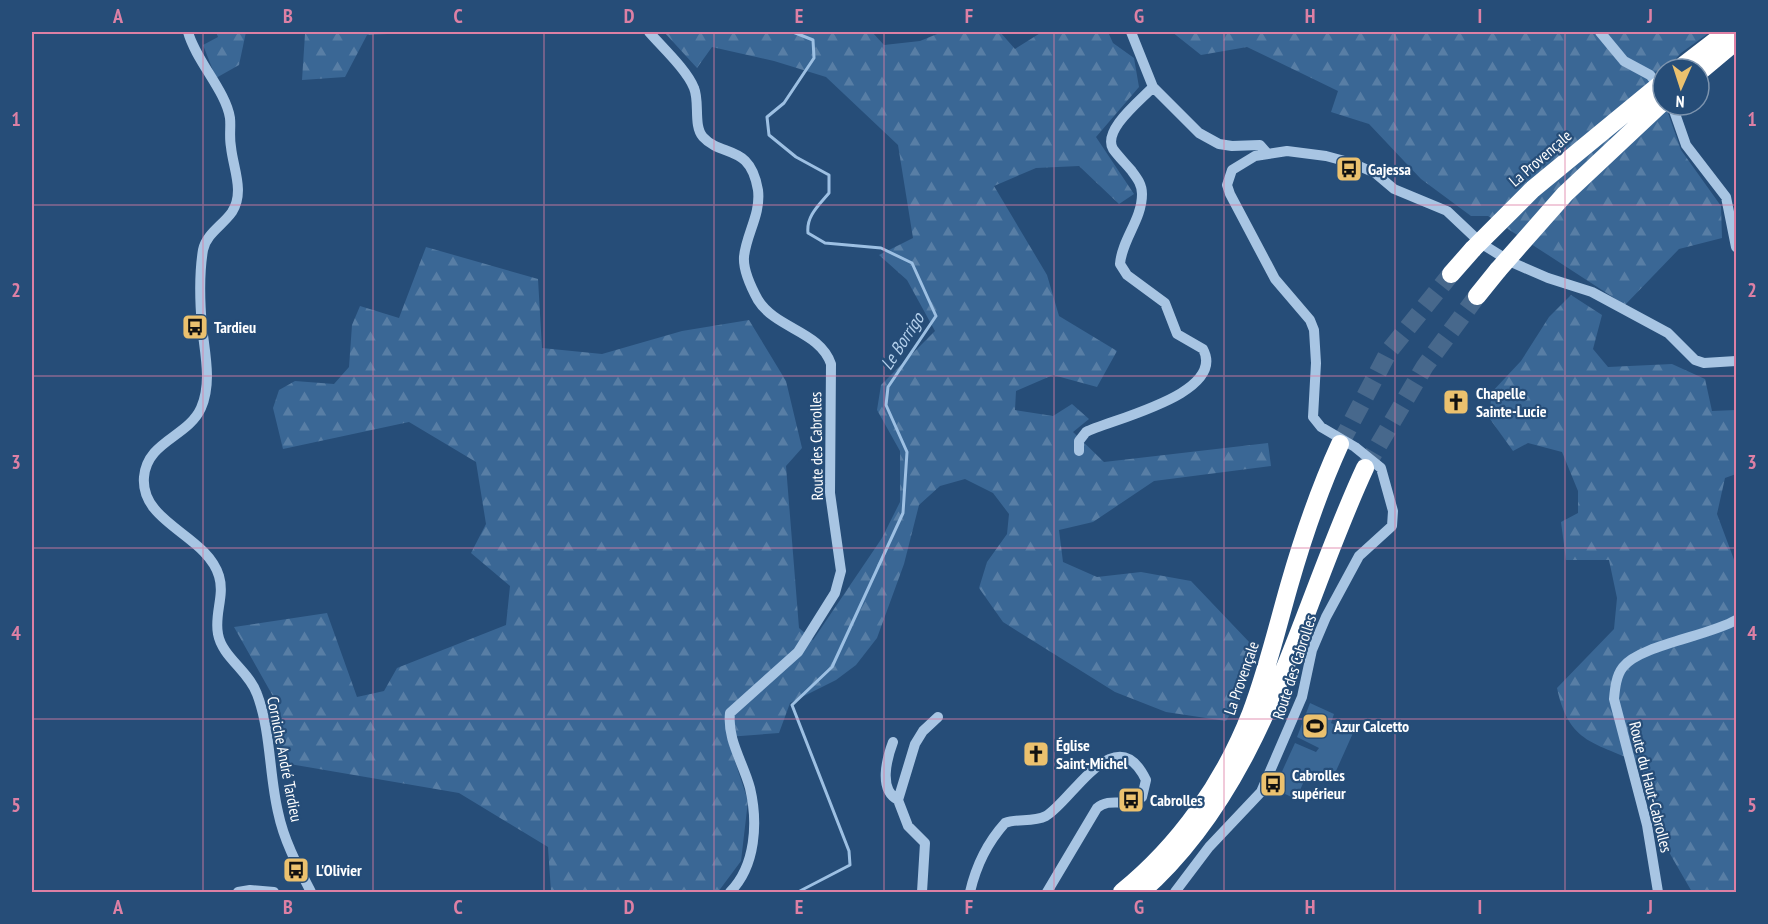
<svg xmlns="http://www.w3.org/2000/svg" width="1768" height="924" font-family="'PT Sans Narrow',sans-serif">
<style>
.forest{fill:url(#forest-firs)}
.garden{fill:#3a6795}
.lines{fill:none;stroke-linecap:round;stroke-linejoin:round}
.stream{stroke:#9dc0e3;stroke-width:3}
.highway-tunnel{stroke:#47688c;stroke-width:18;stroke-dasharray:18 9;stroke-linecap:butt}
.minor{stroke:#a8c5e3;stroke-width:10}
.highway{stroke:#fff;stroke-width:18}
.highway-bridge{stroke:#fff;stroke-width:18}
.grid{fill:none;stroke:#dd80a5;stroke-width:1.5;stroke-opacity:0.55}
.labels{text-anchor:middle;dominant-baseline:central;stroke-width:4.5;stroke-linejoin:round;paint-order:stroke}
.street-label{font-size:16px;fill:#fff;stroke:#264d78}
.poi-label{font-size:16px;font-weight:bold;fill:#fff;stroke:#264d78;text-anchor:start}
.water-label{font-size:18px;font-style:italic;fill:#b3cfeb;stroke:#264d78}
.neatline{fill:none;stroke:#dd80a5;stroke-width:2}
.grid-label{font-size:20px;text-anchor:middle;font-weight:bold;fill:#dd80a5}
</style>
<defs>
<pattern id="forest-firs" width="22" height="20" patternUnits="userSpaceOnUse" patternTransform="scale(1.5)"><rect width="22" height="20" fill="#3a6795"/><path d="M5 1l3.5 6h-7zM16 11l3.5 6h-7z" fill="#587ea5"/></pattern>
</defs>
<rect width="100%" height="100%" fill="#264d78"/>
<path class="forest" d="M216 32H428L367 35 345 77 302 80 305 34 246 32 239 65 216 78 203 45 218 37Z
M664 32H872L884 45 920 41 942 32H1000L1015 49 1042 32H1108L1113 43 1134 58 1139 87 1096 137 1134 194 1119 204 1079 166 1036 168 994 186 1047 275 1059 316 1117 351 1097 387 1053 375 1016 391 1015 410 1053 416 1072 404 1089 419 1073 432 1104 462 1268 443 1271 466 1154 481 1093 522 1059 530 1063 562 1097 577 1141 572 1191 581 1251 644 1243 693 1226 721 1166 712 1115 692 1003 622 979 588 987 562 1007 534 1009 514 993 493 965 479 940 486 919 505 904 564 877 638 856 665 836 680 790 703 779 733 727 737 748 801 741 861 718 892H551L548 847 459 793 278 762 274 698 234 627 327 613 357 697 384 691 397 668 506 625 510 586 471 553 486 524 476 462 409 422 283 449 273 408 279 390 295 381 334 384 349 367 352 325 360 306 399 318 426 247 538 279 542 348 602 354 682 331 749 320 786 381 802 448 786 466 799 628 813 640 882 538 900 502V451L877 410 881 385 935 331 907 280 879 255 913 238 898 145 826 77 774 61 712 47 697 68Z
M1172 32H1710L1681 53 1668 67 1654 73 1681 150 1721 206 1722 238 1679 249 1625 305 1488 216H1471L1421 179 1369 124 1331 112 1338 91 1247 47 1201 55Z
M1571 295 1602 315 1593 349 1608 367 1672 364 1705 379 1712 411 1736 410V474L1725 478 1717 514 1736 565V892H1692L1658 833 1641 764C1596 742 1569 745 1557 688L1614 629 1617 598 1609 560H1566L1561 522 1578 513V491L1562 452 1528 443 1513 451 1490 419 1491 393 1521 361 1549 317Z"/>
<path class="garden" d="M1310 703 1334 714 1331 723 1353 733 1332 780 1309 770 1296 799 1274 789 1295 743 1316 752 1319 748 1297 737Z"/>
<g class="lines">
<path class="stream" d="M784 32H793L813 40 814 58 784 103 767 117 769 135 796 157 829 175V193C819 205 806 216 808 233L825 243 881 248 912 263 936 316 888 387 886 405 907 452 903 513 832 667 792 705 849 851 850 865 798 892"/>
<path class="highway-tunnel" d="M1340 444 1389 351 1451 274
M1365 468 1425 366 1477 296"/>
<path class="minor" d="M188 32C196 61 226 91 230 118 231 127 229 137 231 147 233 168 245 192 232 212 223 225 206 234 203 250 199 274 200 304 202 327 205 354 212 383 201 408 188 437 147 441 144 477 140 523 207 535 219 576 225 596 214 614 218 634 222 657 249 671 257 694 271 731 269 774 278 812 284 841 298 867 311 892
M649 32C662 47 687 70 694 88 700 102 693 126 703 137 722 158 750 143 758 190 761 215 746 234 744 257 743 270 752 289 758 300 776 329 820 331 831 364L830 493 841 571 835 593 798 652 730 713C727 740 743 762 750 788 758 822 756 866 730 892
M1131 32 1153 87 1199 133 1219 144 1232 146 1260 145 1267 153
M1600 32 1624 61 1650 75 1661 88
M1672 105 1686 145 1726 197 1736 247
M1079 451V441L1086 432C1112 419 1227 394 1203 349L1177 334 1165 303 1127 275 1120 264C1122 239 1142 220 1142 194 1142 184 1137 178 1131 170 1125 163 1118 156 1113 149 1102 130 1141 100 1153 87
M893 742C887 758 878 790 898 800
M238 892 250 890 274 892
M922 892 925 843 908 826 898 800 915 744 923 731 938 717
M970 892C976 866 987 843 1005 823 1018 818 1032 823 1046 816 1072 801 1116 717 1146 780L1142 797C1127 809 1111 796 1097 808L1047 892
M1175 892 1209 847 1261 792 1302 697 1312 650 1326 617 1359 556 1392 526 1393 511 1381 468 1355 447 1321 427 1313 417 1316 363 1314 330 1310 320 1275 279 1230 194 1227 185 1232 170 1255 156 1287 151 1326 156 1352 163 1375 173 1394 189 1447 211 1482 244 1511 262 1548 278 1592 292 1668 333 1695 360 1704 363 1736 361
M1658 892 1647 825 1614 699C1615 688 1616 676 1623 667 1640 645 1709 636 1736 620"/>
<path class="highway" d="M1679 69 1727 32
M1699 72 1736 41
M1451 274 1473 249
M1477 296 1498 270
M1122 892C1180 845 1224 782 1251 713 1267 671 1277 628 1289 586 1303 537 1319 490 1340 444
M1141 892C1265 783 1298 612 1365 468"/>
<path class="highway-bridge" d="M1473 249 1533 189 1663 82
M1498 270 1565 194 1663 102"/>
</g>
<path class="grid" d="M203 32V892M373 32V892M544 32V892M714 32V892M884 32V892M1054 32V892M1224 32V892M1395 32V892M1565 32V892M32 205H1736M32 376H1736M32 548H1736M32 719H1736"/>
<defs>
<symbol id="bus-square" viewBox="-11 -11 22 22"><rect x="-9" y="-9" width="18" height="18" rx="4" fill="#ebc16e" stroke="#264d78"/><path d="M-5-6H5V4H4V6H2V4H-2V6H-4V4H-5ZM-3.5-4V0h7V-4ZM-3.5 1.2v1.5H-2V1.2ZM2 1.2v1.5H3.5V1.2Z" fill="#111"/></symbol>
<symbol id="church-square" viewBox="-11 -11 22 22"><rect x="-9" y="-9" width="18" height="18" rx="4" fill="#ebc16e" stroke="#264d78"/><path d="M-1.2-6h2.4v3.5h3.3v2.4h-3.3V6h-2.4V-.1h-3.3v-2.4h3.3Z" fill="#111"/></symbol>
<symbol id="stadium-square" viewBox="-11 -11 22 22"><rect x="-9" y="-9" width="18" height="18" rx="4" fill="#ebc16e" stroke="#264d78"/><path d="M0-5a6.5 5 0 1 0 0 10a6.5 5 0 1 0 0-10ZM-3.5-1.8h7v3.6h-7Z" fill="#111"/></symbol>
</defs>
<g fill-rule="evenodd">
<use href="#bus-square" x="1334" y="154" width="30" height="30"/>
<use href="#bus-square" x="180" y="312" width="30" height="30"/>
<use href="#church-square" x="1441" y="387" width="30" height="30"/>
<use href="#stadium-square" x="1300" y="711" width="30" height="30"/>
<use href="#church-square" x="1021" y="739" width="30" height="30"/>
<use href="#bus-square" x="1258" y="769" width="30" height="30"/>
<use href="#bus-square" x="1116" y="785" width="30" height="30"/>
<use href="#bus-square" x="281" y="855" width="30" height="30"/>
</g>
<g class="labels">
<g class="street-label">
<text transform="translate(1540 158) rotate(-41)">La Provençale</text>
<text transform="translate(816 446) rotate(-91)">Route des Cabrolles</text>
<text transform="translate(1294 667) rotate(-72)">Route des Cabrolles</text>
<text transform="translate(1241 678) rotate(-71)">La Provençale</text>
<text transform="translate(285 759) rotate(79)">Corniche André Tardieu</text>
<text transform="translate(1651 787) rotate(76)">Route du Haut-Cabrolles</text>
</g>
<g class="poi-label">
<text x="1368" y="169">Gajessa</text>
<text x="214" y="327">Tardieu</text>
<text x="1476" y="393">Chapelle<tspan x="1476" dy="18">Sainte-Lucie</tspan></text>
<text x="1334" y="726">Azur Calcetto</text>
<text x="1056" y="745">Église<tspan x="1056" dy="18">Saint-Michel</tspan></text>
<text x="1292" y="775">Cabrolles<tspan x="1292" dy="18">supérieur</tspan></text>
<text x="1150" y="800">Cabrolles</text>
<text x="316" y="870">L'Olivier</text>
</g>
<g class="water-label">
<text transform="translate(902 341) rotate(-57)">Le Borrigo</text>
</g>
</g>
<rect width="1768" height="924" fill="none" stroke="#264d78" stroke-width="66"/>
<g transform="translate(1681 87) rotate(183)"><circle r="28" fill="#264d78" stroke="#7d94ae" stroke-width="1.5"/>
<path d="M0-4.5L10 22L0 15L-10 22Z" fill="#ebc16e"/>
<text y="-9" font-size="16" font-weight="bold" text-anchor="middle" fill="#ffffff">N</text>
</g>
<rect x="33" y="33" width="1702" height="858" class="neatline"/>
<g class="grid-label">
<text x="118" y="23">A</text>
<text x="288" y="23">B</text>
<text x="458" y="23">C</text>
<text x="629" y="23">D</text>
<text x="799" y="23">E</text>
<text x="969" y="23">F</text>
<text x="1139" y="23">G</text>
<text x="1310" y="23">H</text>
<text x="1480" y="23">I</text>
<text x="1650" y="23">J</text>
<text x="16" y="126">1</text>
<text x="1752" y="126">1</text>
<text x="16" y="297">2</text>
<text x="1752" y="297">2</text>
<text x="16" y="469">3</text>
<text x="1752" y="469">3</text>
<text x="16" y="640">4</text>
<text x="1752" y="640">4</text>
<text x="16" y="812">5</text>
<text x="1752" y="812">5</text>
<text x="118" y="914">A</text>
<text x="288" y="914">B</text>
<text x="458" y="914">C</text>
<text x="629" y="914">D</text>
<text x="799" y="914">E</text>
<text x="969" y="914">F</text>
<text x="1139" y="914">G</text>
<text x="1310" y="914">H</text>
<text x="1480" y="914">I</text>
<text x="1650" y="914">J</text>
</g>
</svg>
